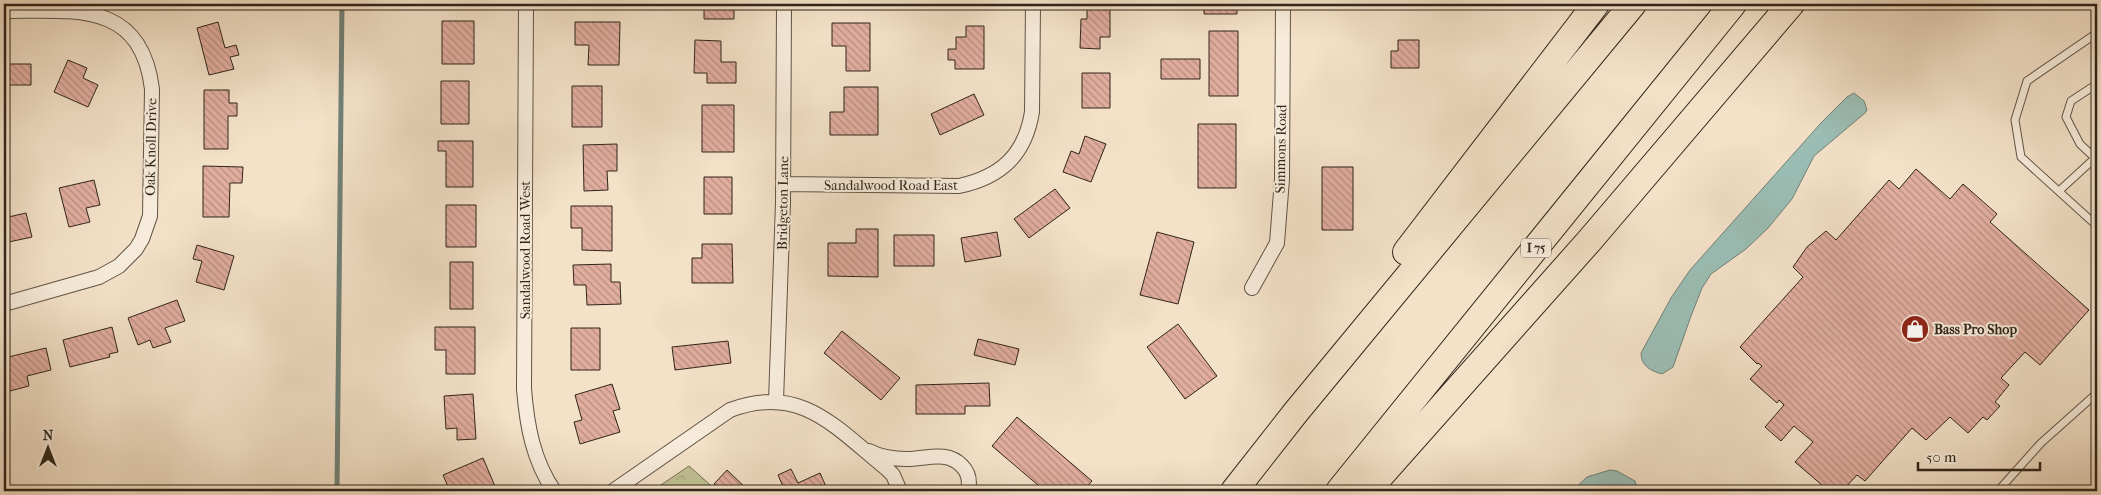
<svg xmlns="http://www.w3.org/2000/svg" width="2101" height="495" font-family="'IM FELL French Canon',serif">
<style>
.forest{fill:url(#forest-crowns);stroke:#787356}
.water{fill:#9bbeb5;stroke:#708177}
.lines{fill:none;stroke-linecap:round;stroke-linejoin:round}
.stream{stroke:#708177;stroke-width:5}
.building{fill:url(#building-back-hatch);stroke:#30251a}
.lane-casing{stroke:#615446;stroke-width:9}
.street-casing{stroke:#615446;stroke-width:16}
.highway-casing{stroke:#30251a;stroke-width:28}
.lane{stroke:#f7ecdb;stroke-width:7}
.street{stroke:#f7ecdb;stroke-width:14}
.highway{stroke:#f3e1c8;stroke-width:26}
.labels{text-anchor:middle;dominant-baseline:central;stroke-width:4;stroke-linejoin:round;paint-order:stroke}
.shield{fill:#f7ecdb;stroke:#6c6154;stroke-width:1}
.shield-label{font-size:12px;font-weight:bold;fill:#30251a}
.street-label{font-size:14px;fill:#30251a;stroke:#f7ecdb}
.poi-label{font-size:14px;font-weight:bold;fill:#30251a;stroke:#f7ecdb;text-anchor:start}
</style>
<defs>
<pattern id="forest-crowns" width="20" height="18" patternUnits="userSpaceOnUse" patternTransform="scale(1.25)"><rect width="20" height="18" fill="#c0c193"/><path d="M2 6a3 3 0 1 1 6 0M12 15a3 3 0 1 1 6 0" fill="none" stroke="#a5a67e"/></pattern>
<pattern id="building-back-hatch" width="6" height="6" patternUnits="userSpaceOnUse" patternTransform="scale(1.25)"><rect width="6" height="6" fill="#e1ad9f"/><path d="M-1 5l2 2M0 0l6 6M5-1l2 2" fill="none" stroke="#b78d81"/></pattern>
</defs>
<rect width="100%" height="100%" fill="#f3e1c8"/>
<filter id="stains"><feTurbulence type="fractalNoise" baseFrequency=".004" numOctaves="4"/><feColorMatrix values="0 0 0 0 .2 0 0 0 0 .09 0 0 0 0 .02 0 0 0 .5 -.17"/></filter>
<radialGradient id="worn" r=".72"><stop offset=".6" stop-color="#630" stop-opacity="0"/><stop offset="1" stop-color="#630" stop-opacity=".3"/></radialGradient>
<path class="forest" d="M689 466 717 491H652Z"/>
<path class="water" d="M1854 93 1864 101 1867 110 1865 113 1814 156 1792 199 1768 228 1746 249 1711 274 1702 288 1691 316 1673 367 1662 374C1651 371 1641 366 1641 353L1671 298 1690 270 1821 123 1847 97Z
M1610 470 1617 471 1635 481 1638 491H1572L1587 477Z"/>
<g class="lines">
<path class="stream" d="M337 491 342 4"/>
</g>
<path class="building" d="M453 4H477V7H453Z
M586 4H615V6H586Z
M704 4H734V19H704Z
M1204 4H1237V14H1204Z
M1087 7H1110V37H1100V49L1080 48 1081 19H1087Z
M442 21H474V64H442Z
M218 22 225 48 236 45 239 55 230 57 234 69 209 75 197 28Z
M575 22H620L619 65H588L589 45H575Z
M832 23H870V71H846V46H832Z
M966 26H984V69H955V60H948V49H956V37H966Z
M1209 31H1238V96H1209Z
M695 40 721 41V62H736V83H707V73H694Z
M1398 40H1419V68H1391V51H1398Z
M1161 59H1200V79H1161Z
M68 60 87 68 83 78 98 85 88 107 54 92Z
M4 64H31V85H4Z
M1082 73H1110V108H1082Z
M441 81H469V124H441Z
M572 86H602V127H572Z
M844 87H878V135H830V112H844Z
M204 90H229V103H237V116H228V149H204Z
M974 94 984 115 940 135 931 114Z
M702 105H734V152H702Z
M1198 124H1236V188H1198Z
M1085 136 1106 144 1091 182 1063 172 1071 151 1079 154Z
M438 141H473V187H446V151H438Z
M617 144V171H607L608 190 584 191 583 145Z
M203 166 243 167 242 183H230L229 217H203Z
M1322 167H1353V230H1322Z
M1916 169 1950 199 1963 184 1997 214 1990 222 2089 310 2040 365 2025 352 2001 378 2009 385 1995 402 2000 406 1987 420 1983 417 1968 433 1950 417 1926 440 1912 428 1865 481 1857 475 1842 491H1829L1795 462 1813 442 1794 426 1781 441 1765 427 1784 405 1779 400 1777 403 1750 379 1762 366 1758 363 1757 364 1740 347 1803 277 1793 267 1807 247 1826 231 1836 240 1889 180 1899 189Z
M704 177H732V214H704Z
M94 180 100 205 86 208 90 222 69 227 59 188Z
M1055 189 1070 208 1029 238 1014 219Z
M446 205H476V247H446Z
M571 206H612V251L582 250V228H571Z
M26 213 32 237 4 243V218Z
M856 229H878V277L828 276V243H856Z
M997 232 1001 256 965 262 961 238Z
M1157 232 1194 242 1178 304 1140 295Z
M894 235H934V266H894Z
M702 244H732L733 283H692V258H702Z
M197 245 234 256 224 290 196 282 202 261 193 259Z
M450 262H473V309H450Z
M611 264V282H620L621 304 587 305 586 285H574L573 265Z
M177 300 185 321 165 328 171 342 153 348 150 340 138 345 128 318Z
M1178 324 1217 376 1185 399 1147 347Z
M112 327 118 352 109 354 110 357 70 367 63 340Z
M435 327H475V374H446V350H435Z
M571 328H600V370H571Z
M842 331 900 378 881 400 824 353Z
M978 339 1019 349 1015 365 974 355Z
M728 341 731 363 675 370 672 347Z
M46 348 51 370 27 376 29 386 10 391 4 366V358Z
M989 383 990 406H965V414H916V385Z
M612 384 620 409 613 411 620 432 580 444 574 422 582 420 575 395Z
M473 394 476 439 457 440V428L446 429 444 396Z
M1017 417 1092 481 1083 491H1045L992 446Z
M483 458 497 491H450L443 475Z
M791 469 798 483 820 473 828 491H785L778 475Z
M727 470 749 491H722L714 484Z"/>
<g class="lines">
<defs>
<path id="lane" d="M2097 33 2027 81 2015 120 2021 157 2097 226
M2097 84 2071 101 2066 117 2080 144 2097 160
M2059 191 2095 158
M1998 491 2041 443 2097 393"/>
<path id="street" d="M526 4 524 389C527 426 533 460 554 491
M4 11C74 11 141 0 152 89L150 216 142 239 136 249 119 266 99 277 4 304
M783 184 959 186C1001 177 1025 155 1032 112L1033 4
M1252 288 1277 243 1282 179 1283 4
M776 401 783 203 784 4
M869 451C880 457 895 459 907 459 926 459 947 450 962 466 969 473 970 482 968 491
M613 491 730 410C801 383 836 428 887 469L893 475 900 491"/>
<path id="highway" d="M1406 252 1596 4
M1234 491 1296 412 1633 4
M1339 491 1733 4
M1367 491 1590 240 1791 4"/>
</defs>
<use href="#lane" class="lane-casing"/>
<use href="#street" class="street-casing"/>
<use href="#highway" class="highway-casing"/>
<use href="#lane" class="lane"/>
<use href="#street" class="street"/>
<use href="#highway" class="highway"/>
</g>
<defs>
<symbol id="shop-disc" viewBox="-11 -11 22 22"><circle r="9.5" fill="#8f2418" stroke="#f7ecdb"/><path d="M-5-2.5h2.3a2.7 3.5 0 0 1 5.4 0H5L5.5 6h-11ZM-1.5-2.5h3a1.5 2.3 0 0 0-3 0Z" fill="#fff"/></symbol>
</defs>
<g fill-rule="evenodd">
<use href="#shop-disc" x="1899" y="313" width="32" height="32"/>
</g>
<g class="labels">
<rect class="shield" x="1521" y="238.5" width="30" height="19" rx="4"/>
<g class="shield-label">
<text x="1536" y="248">I 75</text>
</g>
<g class="street-label">
<text transform="translate(151 147) rotate(-89)">Oak Knoll Drive</text>
<text transform="translate(1281 149) rotate(-89)">Simmons Road</text>
<text x="891" y="185">Sandalwood Road East</text>
<text transform="translate(783 203) rotate(-89)">Bridgeton Lane</text>
<text transform="translate(525 250) rotate(-90)">Sandalwood Road West</text>
</g>
<g class="poi-label">
<text x="1934" y="329">Bass Pro Shop</text>
</g>
</g>
<rect width="2101" height="495" fill="none" stroke="#f3e1c8" stroke-width="20"/>
<rect x="5" y="5" width="2091" height="485" fill="none" stroke="#30251a" stroke-width="2.5"/>
<rect x="10" y="10" width="2081" height="475" fill="none" stroke="#30251a"/>
<g transform="translate(48 448)" stroke="#f7ecdb" stroke-width="4" paint-order="stroke">
<path d="M0-4L9 19L0 12L-9 19Z" fill="#30251a"/>
<text y="-8" font-size="14" font-weight="bold" text-anchor="middle" fill="#30251a">N</text>
</g>
<path d="M1918 462v8h122v-8" fill="none" stroke="#30251a" stroke-width="2.5"/>
<text x="1926" y="462" font-size="15" fill="#30251a" stroke="#f7ecdb" stroke-width="4" paint-order="stroke">50 m</text>
<rect width="100%" height="100%" filter="url(#stains)"/>
<rect width="100%" height="100%" fill="url(#worn)"/>
</svg>
